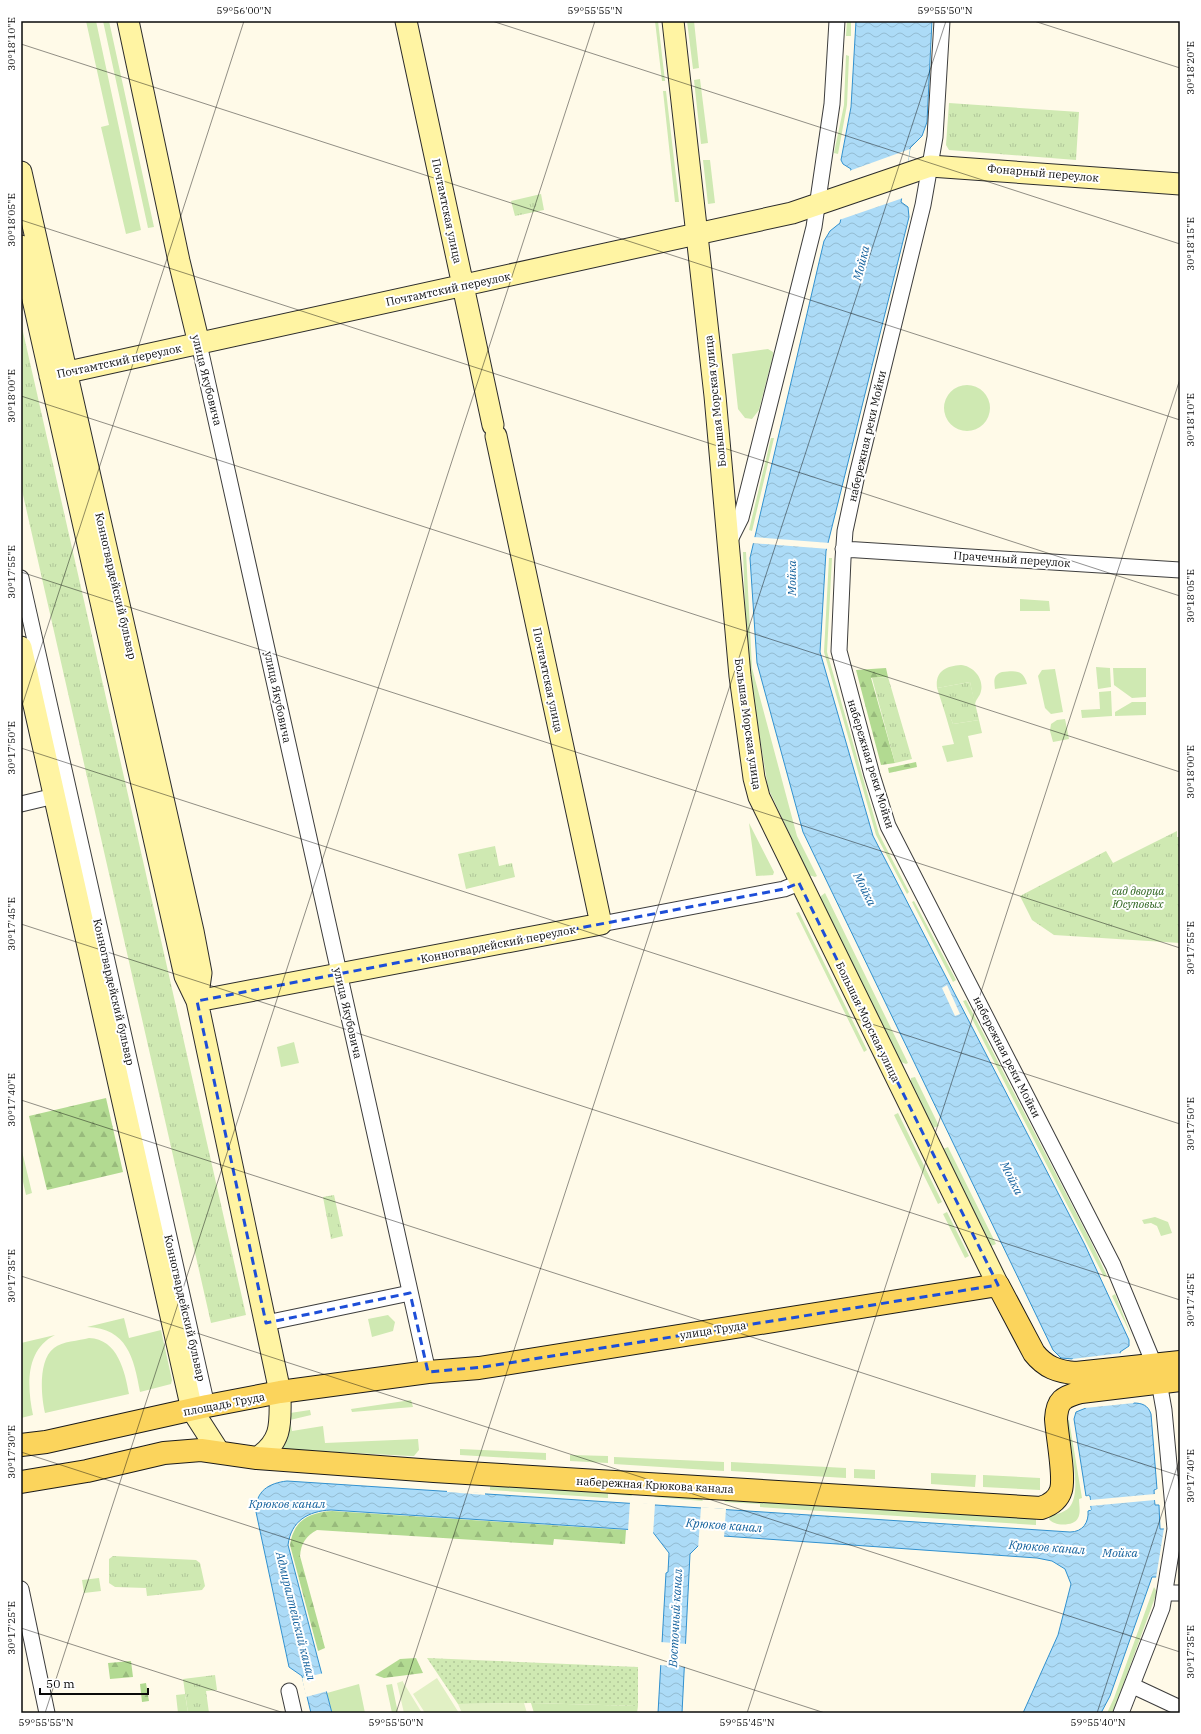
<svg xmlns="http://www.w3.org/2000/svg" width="1201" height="1734" font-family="'IBM Plex Serif',serif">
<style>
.grass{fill:#cfe9b2}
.forest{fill:url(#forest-firs)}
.park{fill:url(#park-tufts)}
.garden{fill:url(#garden-dots)}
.pitch{fill:#e1f0c4}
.water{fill:url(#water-waves);stroke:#3291cf}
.pier{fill:#fffae8}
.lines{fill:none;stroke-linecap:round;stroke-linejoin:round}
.street-casing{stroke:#3d3d3d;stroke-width:17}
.secondary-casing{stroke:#2c2c2c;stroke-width:23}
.primary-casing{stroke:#1b1b1b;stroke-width:24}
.street{stroke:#fff;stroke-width:15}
.secondary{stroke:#fff4a3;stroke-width:21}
.primary{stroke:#fbd45c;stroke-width:22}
.marked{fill:none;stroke:#1d4ed8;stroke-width:3;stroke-dasharray:8 5;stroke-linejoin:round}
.ticks{fill:none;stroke:#0a0a0a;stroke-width:1;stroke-opacity:0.45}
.labels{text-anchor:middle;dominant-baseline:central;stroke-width:4;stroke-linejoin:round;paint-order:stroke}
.street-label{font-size:11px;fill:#0a0a0a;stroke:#fff}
.park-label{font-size:11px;font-style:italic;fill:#2a621b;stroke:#fff}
.water-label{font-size:12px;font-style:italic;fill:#13619d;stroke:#fff}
.neatline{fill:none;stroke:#0a0a0a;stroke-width:1.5}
.ticks-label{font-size:10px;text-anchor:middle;fill:#0a0a0a}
</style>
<defs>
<pattern id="forest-firs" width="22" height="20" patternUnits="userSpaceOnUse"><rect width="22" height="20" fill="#b2da91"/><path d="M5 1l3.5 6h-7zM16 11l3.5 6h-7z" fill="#98ba7c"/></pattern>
<pattern id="park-tufts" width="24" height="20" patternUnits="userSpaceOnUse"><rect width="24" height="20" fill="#cfe9b2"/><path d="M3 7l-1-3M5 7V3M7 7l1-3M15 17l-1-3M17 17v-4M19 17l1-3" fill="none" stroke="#b0c698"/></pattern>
<pattern id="garden-dots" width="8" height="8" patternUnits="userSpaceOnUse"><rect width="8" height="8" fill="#cfe9b2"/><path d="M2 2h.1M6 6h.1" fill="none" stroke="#b0c698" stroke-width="1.8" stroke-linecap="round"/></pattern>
<pattern id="water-waves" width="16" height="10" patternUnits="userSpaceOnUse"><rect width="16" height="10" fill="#acdbf7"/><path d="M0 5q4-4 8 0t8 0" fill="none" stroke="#93bbd2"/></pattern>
</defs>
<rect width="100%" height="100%" fill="#fffae8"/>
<path class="grass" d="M86 21H96L141 230 126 234 101 127 109 125Z
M103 21H109L154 227 148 228Z
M655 21H658L665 81H662Z
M687 21H694L699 68 693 69Z
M847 21H851V36H846Z
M846 55 849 56 847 105 838 154 834 153 844 105Z
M700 79 708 143 701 144 694 80Z
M663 91H666L679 202H675Z
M703 160H710L715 203 708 204Z
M768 349 773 352V355L759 410 752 419 745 418 738 409 732 354Z
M944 408a23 23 0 1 1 46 0a23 23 0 1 1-46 0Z
M771 438H774L752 531 749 530Z
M743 552H746L752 668 797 836 817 876 815 877 809 875 768 788 747 658Z
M829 558H832L827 652 879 834 909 892 907 894 876 835 824 652Z
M1020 599 1049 601 1050 611H1020Z
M961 665C973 666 984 678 981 691 980 697 975 699 975 706L970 682 937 688C935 671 946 666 961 665Z
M1096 667 1110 668 1111 687 1098 689Z
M1113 668H1146V697L1132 698 1114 685Z
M1055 669 1063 712 1051 714 1045 708 1038 676 1042 670Z
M1002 672C1015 671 1023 669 1027 684L995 689C994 681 993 675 1002 672Z
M1111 691 1112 716 1082 718 1081 710 1100 709 1099 692Z
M1132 702H1146V715L1115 716V712Z
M945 713H949L953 724 979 720 982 733 968 736 973 757 947 762 942 746 954 744Z
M1065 719 1069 739 1053 742 1050 731 1051 724 1057 720Z
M749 823 774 872 773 875 756 876Z
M825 893 908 1063 906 1064 901 1062 821 900V896Z
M914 901 956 980 953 982 912 902Z
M799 912 867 1050 864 1052 796 913Z
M966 1000 1091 1242 1107 1276 1104 1277 963 1001Z
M294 1042 299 1063 281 1067 277 1047Z
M915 1077 939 1126 933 1128 911 1082V1078Z
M898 1113 942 1202 938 1204 894 1115Z
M21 1147 32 1193 26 1195 21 1173Z
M948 1147 996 1244 991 1246 943 1149Z
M947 1212 969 1256 965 1258 943 1214Z
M1155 1217 1168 1222 1172 1233 1161 1236 1157 1226 1151 1223 1144 1224 1142 1220Z
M1115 1294 1132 1337 1112 1296Z
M388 1315 395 1322 393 1331 372 1337 368 1319Z
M124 1318 129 1338 161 1330 172 1380 171 1384 140 1392C134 1358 127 1328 87 1327Z
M55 1335C25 1350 27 1386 33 1415L21 1418V1343Z
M89 1338C118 1339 125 1372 129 1394L45 1413C41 1396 38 1360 54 1348 62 1341 79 1341 89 1338Z
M411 1400 413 1407 352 1412 351 1409Z
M310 1410 311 1415 290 1420 292 1431 323 1426 325 1443 418 1439 419 1450 414 1456H410L282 1449 281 1447 290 1413Z
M1069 1420 1082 1498 1079 1499C1079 1505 1081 1513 1078 1518 1074 1527 1053 1526 1049 1519L1050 1516C1057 1514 1067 1512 1071 1505 1082 1487 1069 1441 1066 1421Z
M460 1449 546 1453V1460L460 1455Z
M570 1455 608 1456V1463L570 1461Z
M614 1457 724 1462V1471L614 1464Z
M731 1462 846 1468V1478L731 1471Z
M854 1469 875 1470V1479L854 1478Z
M931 1473 976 1475 975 1487 931 1484Z
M983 1475 1040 1478V1490L983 1487Z
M490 1481 630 1493 632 1496 608 1494V1498L490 1490Z
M657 1494 700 1497 703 1501 654 1497Z
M727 1499 1036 1516V1525L760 1507V1504L724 1502Z
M99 1578 101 1591 84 1593 82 1580Z
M1154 1587 1157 1592 1118 1699 1112 1713H1107L1114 1698Z
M359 1684 365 1713H332L327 1693Z
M392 1684 398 1713H392L386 1685Z
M185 1694 188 1713H178L176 1695Z
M531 1703 638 1706 637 1713H534Z"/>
<path class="forest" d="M886 668 888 677 871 678 895 763 881 765 856 670Z
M916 762 917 767 889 773 888 768Z
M106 1098 123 1172 47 1190 29 1116Z
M332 1511 626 1530 625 1544 554 1539 553 1545 317 1530C306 1536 301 1543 300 1556L325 1648 318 1651 290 1545C294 1520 308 1513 332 1511Z
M416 1658 423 1673 384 1678 375 1675 400 1659Z
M131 1661 133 1677 110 1679 108 1663Z
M146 1683 149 1701 142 1702 140 1684Z"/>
<path class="park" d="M949 103 1079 112 1076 160 949 150 946 145Z
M541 194 544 210 515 216 511 201Z
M21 323 246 1315 211 1323 21 486Z
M888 677 912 759 895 763 872 678Z
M970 682 979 720 953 724 949 714 945 713 937 688Z
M1177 831V837H1180V943L1054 935 1032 920 1020 896 1106 851 1113 863Z
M495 846 499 866 512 863 515 877 466 889 458 854Z
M334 1195 343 1236 331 1239 323 1197Z
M113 1556 196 1560 200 1563 205 1586 202 1590 147 1596 146 1588 115 1587 109 1583V1559Z
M215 1675 217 1690 206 1691 209 1713H188L183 1679Z"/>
<path class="garden" d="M427 1658 638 1667V1706L531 1703 458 1704Z"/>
<path class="pitch" d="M437 1678 459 1713H425L413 1694Z
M403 1681V1682L422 1713H404L397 1683Z
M524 1703 527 1713H462L458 1704Z"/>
<path class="water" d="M856 21H932L927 122 922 136 910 148 901 202 908 207 909 217 826 551 820 652 873 836 1085 1245 1129 1340V1346L1120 1352 1133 1403C1142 1403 1148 1405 1151 1414L1157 1489 1154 1490 1155 1505H1159L1160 1529H1180V1577H1152L1110 1696 1101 1713H1023L1058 1635 1071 1584 1065 1569 1052 1561 1037 1558 709 1535 690 1554 682 1713H658L666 1573 668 1572 669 1553 652 1531 331 1510C308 1511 291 1521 288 1545L332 1713H311L302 1676 289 1667 256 1512C255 1491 269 1483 287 1481L1070 1532C1083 1532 1089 1522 1088 1511L1091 1510 1090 1496H1086L1074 1419 1076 1412 1086 1408 1073 1359 1061 1358 1053 1350 803 832 757 663 750 558 824 241 830 231 840 223 851 169 843 164 841 160 851 107Z"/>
<path class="pier" d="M910 149 903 198 839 220 849 171Z
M753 537 830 543 829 549 751 543Z
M947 985 960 1014 955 1016 942 988Z
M1122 1353 1134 1403 1085 1408 1072 1359Z
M1158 1489 1156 1491 1157 1503 1160 1504H1156L1155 1500 1090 1506 1091 1510H1086L1089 1508 1088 1497 1085 1496H1089L1090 1500 1155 1494V1490Z
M447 1490 485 1493V1495L447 1492Z
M630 1502 655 1504 653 1535 651 1533 628 1531Z
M701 1507 726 1509 724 1538 710 1537 698 1549Z
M1164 1528 1180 1529 1179 1578H1156Z
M660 1642 688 1644 686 1667 659 1665Z
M324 1673 328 1691 306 1697 302 1678Z"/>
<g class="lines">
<defs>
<path id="street" d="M942 21 935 137 923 205 857 475 845 531 843 559 839 651 872 775 888 826 1113 1265 1154 1364 1159 1382 1164 1410 1175 1529 1162 1608 1121 1713
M199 344 428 1372
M729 542 741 518 814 227 832 104 837 21
M843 549 1180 570
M21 578 207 1406
M21 804 63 794
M601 924 784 889 799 883
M266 1323 410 1293
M21 1589 47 1713
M1166 1593H1180
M1133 1686 1180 1708
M289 1691 294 1713"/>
<path id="secondary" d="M128 21 179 261 199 344
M406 21 493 425
M673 21 715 396 740 676 754 778 759 797 998 1285
M21 172 193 931 201 973 197 1001
M21 246 185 976 197 1001 280 1392C280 1421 284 1440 257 1458
M50 376 792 213 930 166 1180 184
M21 647 192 1410 219 1452
M197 1001 601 924 496 436"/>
<path id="primary" d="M21 1445 46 1442 207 1406 280 1392 428 1372 479 1368 998 1285 1034 1353C1045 1367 1058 1372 1076 1373L1180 1362
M21 1482 87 1471 164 1453 201 1450 257 1458 434 1471 1041 1508C1050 1505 1058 1500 1061 1490 1065 1476 1057 1436 1056 1419 1057 1400 1063 1397 1081 1392L1180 1380"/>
</defs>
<use href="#street" class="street-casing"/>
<use href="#secondary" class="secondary-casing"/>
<use href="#primary" class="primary-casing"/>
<use href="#street" class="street"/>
<use href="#secondary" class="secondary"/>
<use href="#primary" class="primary"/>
</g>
<path class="marked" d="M799 883 998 1285 483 1367 428 1372 410 1293 266 1323 197 1001 784 889Z"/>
<path class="ticks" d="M492 21 1180 244M1034 21 1180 68M21 44 1180 420M21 220 1180 596M21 396 1180 772M21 572 1180 948M21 709 244 21M21 748 1180 1124M21 924 1180 1300M21 1100 1180 1476M21 1276 1180 1652M21 1452 825 1713M21 1628 284 1713M45 1713 595 21M396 1713 946 21M747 1713 1180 379M1097 1713 1180 1458"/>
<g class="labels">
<g class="street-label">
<text transform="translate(1043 173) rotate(5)">Фонарный переулок</text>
<text transform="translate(447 211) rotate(78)">Почтамтская улица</text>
<text transform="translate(448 289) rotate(-12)">Почтамтский переулок</text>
<text transform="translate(119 361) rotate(-12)">Почтамтский переулок</text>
<text transform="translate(207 380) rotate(76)">улица Якубовича</text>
<text transform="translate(715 401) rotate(-96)">Большая Морская улица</text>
<text transform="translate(867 436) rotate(-77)">набережная реки Мойки</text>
<text transform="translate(1012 559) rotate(4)">Прачечный переулок</text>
<text transform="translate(116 586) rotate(77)">Конногвардейский бульвар</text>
<text transform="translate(548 680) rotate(78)">Почтамтская улица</text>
<text transform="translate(278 697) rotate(78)">улица Якубовича</text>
<text transform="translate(748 724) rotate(82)">Большая Морская улица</text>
<text transform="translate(871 764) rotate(73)">набережная реки Мойки</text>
<text transform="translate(498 944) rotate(-11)">Конногвардейский переулок</text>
<text transform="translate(114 992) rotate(77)">Конногвардейский бульвар</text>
<text transform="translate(348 1013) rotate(77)">улица Якубовича</text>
<text transform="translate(868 1022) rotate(64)">Большая Морская улица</text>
<text transform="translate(1007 1057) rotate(63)">набережная реки Мойки</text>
<text transform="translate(185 1308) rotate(77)">Конногвардейский бульвар</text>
<text transform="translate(713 1330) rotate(-9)">улица Труда</text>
<text transform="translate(224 1404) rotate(-11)">площадь Труда</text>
<text transform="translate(655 1485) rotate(3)">набережная Крюкова канала</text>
</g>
<g class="park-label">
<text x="1138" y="891">сад дворца<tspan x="1138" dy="13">Юсуповых</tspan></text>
</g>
<g class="water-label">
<text transform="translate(861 263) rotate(-76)">Мойка</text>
<text transform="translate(791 578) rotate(-90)">Мойка</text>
<text transform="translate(865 889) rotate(63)">Мойка</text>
<text transform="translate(1012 1178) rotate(63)">Мойка</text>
<text x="287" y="1503">Крюков канал</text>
<text transform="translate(724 1525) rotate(4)">Крюков канал</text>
<text transform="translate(1047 1547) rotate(4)">Крюков канал</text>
<text x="1120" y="1552">Мойка</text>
<text transform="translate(296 1616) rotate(76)">Адмиралтейский канал</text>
<text transform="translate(675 1618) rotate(-87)">Восточный канал</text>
</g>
</g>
<rect width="1201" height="1734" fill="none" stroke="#ffffff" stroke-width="44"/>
<path d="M40 1688v6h108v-6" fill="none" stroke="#0a0a0a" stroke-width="2"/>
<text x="46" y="1688" font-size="12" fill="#0a0a0a" stroke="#ffffff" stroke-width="3" paint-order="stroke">50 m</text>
<rect x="22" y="22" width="1157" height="1690" class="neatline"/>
<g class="ticks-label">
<text x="244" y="14">59°56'00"N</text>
<text x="595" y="14">59°55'55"N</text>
<text x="945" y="14">59°55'50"N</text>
<text transform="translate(11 44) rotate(-90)" y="4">30°18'10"E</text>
<text transform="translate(1190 68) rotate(-90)" y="4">30°18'20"E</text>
<text transform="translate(11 220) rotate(-90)" y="4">30°18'05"E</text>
<text transform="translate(1190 244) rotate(-90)" y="4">30°18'15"E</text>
<text transform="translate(11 396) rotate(-90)" y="4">30°18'00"E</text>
<text transform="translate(1190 420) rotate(-90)" y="4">30°18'10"E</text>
<text transform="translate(11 572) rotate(-90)" y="4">30°17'55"E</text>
<text transform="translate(1190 596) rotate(-90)" y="4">30°18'05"E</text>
<text transform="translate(11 748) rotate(-90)" y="4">30°17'50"E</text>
<text transform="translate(1190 772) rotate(-90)" y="4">30°18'00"E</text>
<text transform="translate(11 924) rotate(-90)" y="4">30°17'45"E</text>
<text transform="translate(1190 948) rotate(-90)" y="4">30°17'55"E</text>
<text transform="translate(11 1100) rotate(-90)" y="4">30°17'40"E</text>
<text transform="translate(1190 1124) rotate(-90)" y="4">30°17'50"E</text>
<text transform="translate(11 1276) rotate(-90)" y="4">30°17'35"E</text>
<text transform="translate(1190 1300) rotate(-90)" y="4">30°17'45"E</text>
<text transform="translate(11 1452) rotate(-90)" y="4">30°17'30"E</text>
<text transform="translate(1190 1476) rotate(-90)" y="4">30°17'40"E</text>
<text transform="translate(11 1628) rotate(-90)" y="4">30°17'25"E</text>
<text transform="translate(1190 1652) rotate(-90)" y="4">30°17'35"E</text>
<text x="46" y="1726">59°55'55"N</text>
<text x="396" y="1726">59°55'50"N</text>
<text x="747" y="1726">59°55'45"N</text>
<text x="1098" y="1726">59°55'40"N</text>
</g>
</svg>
